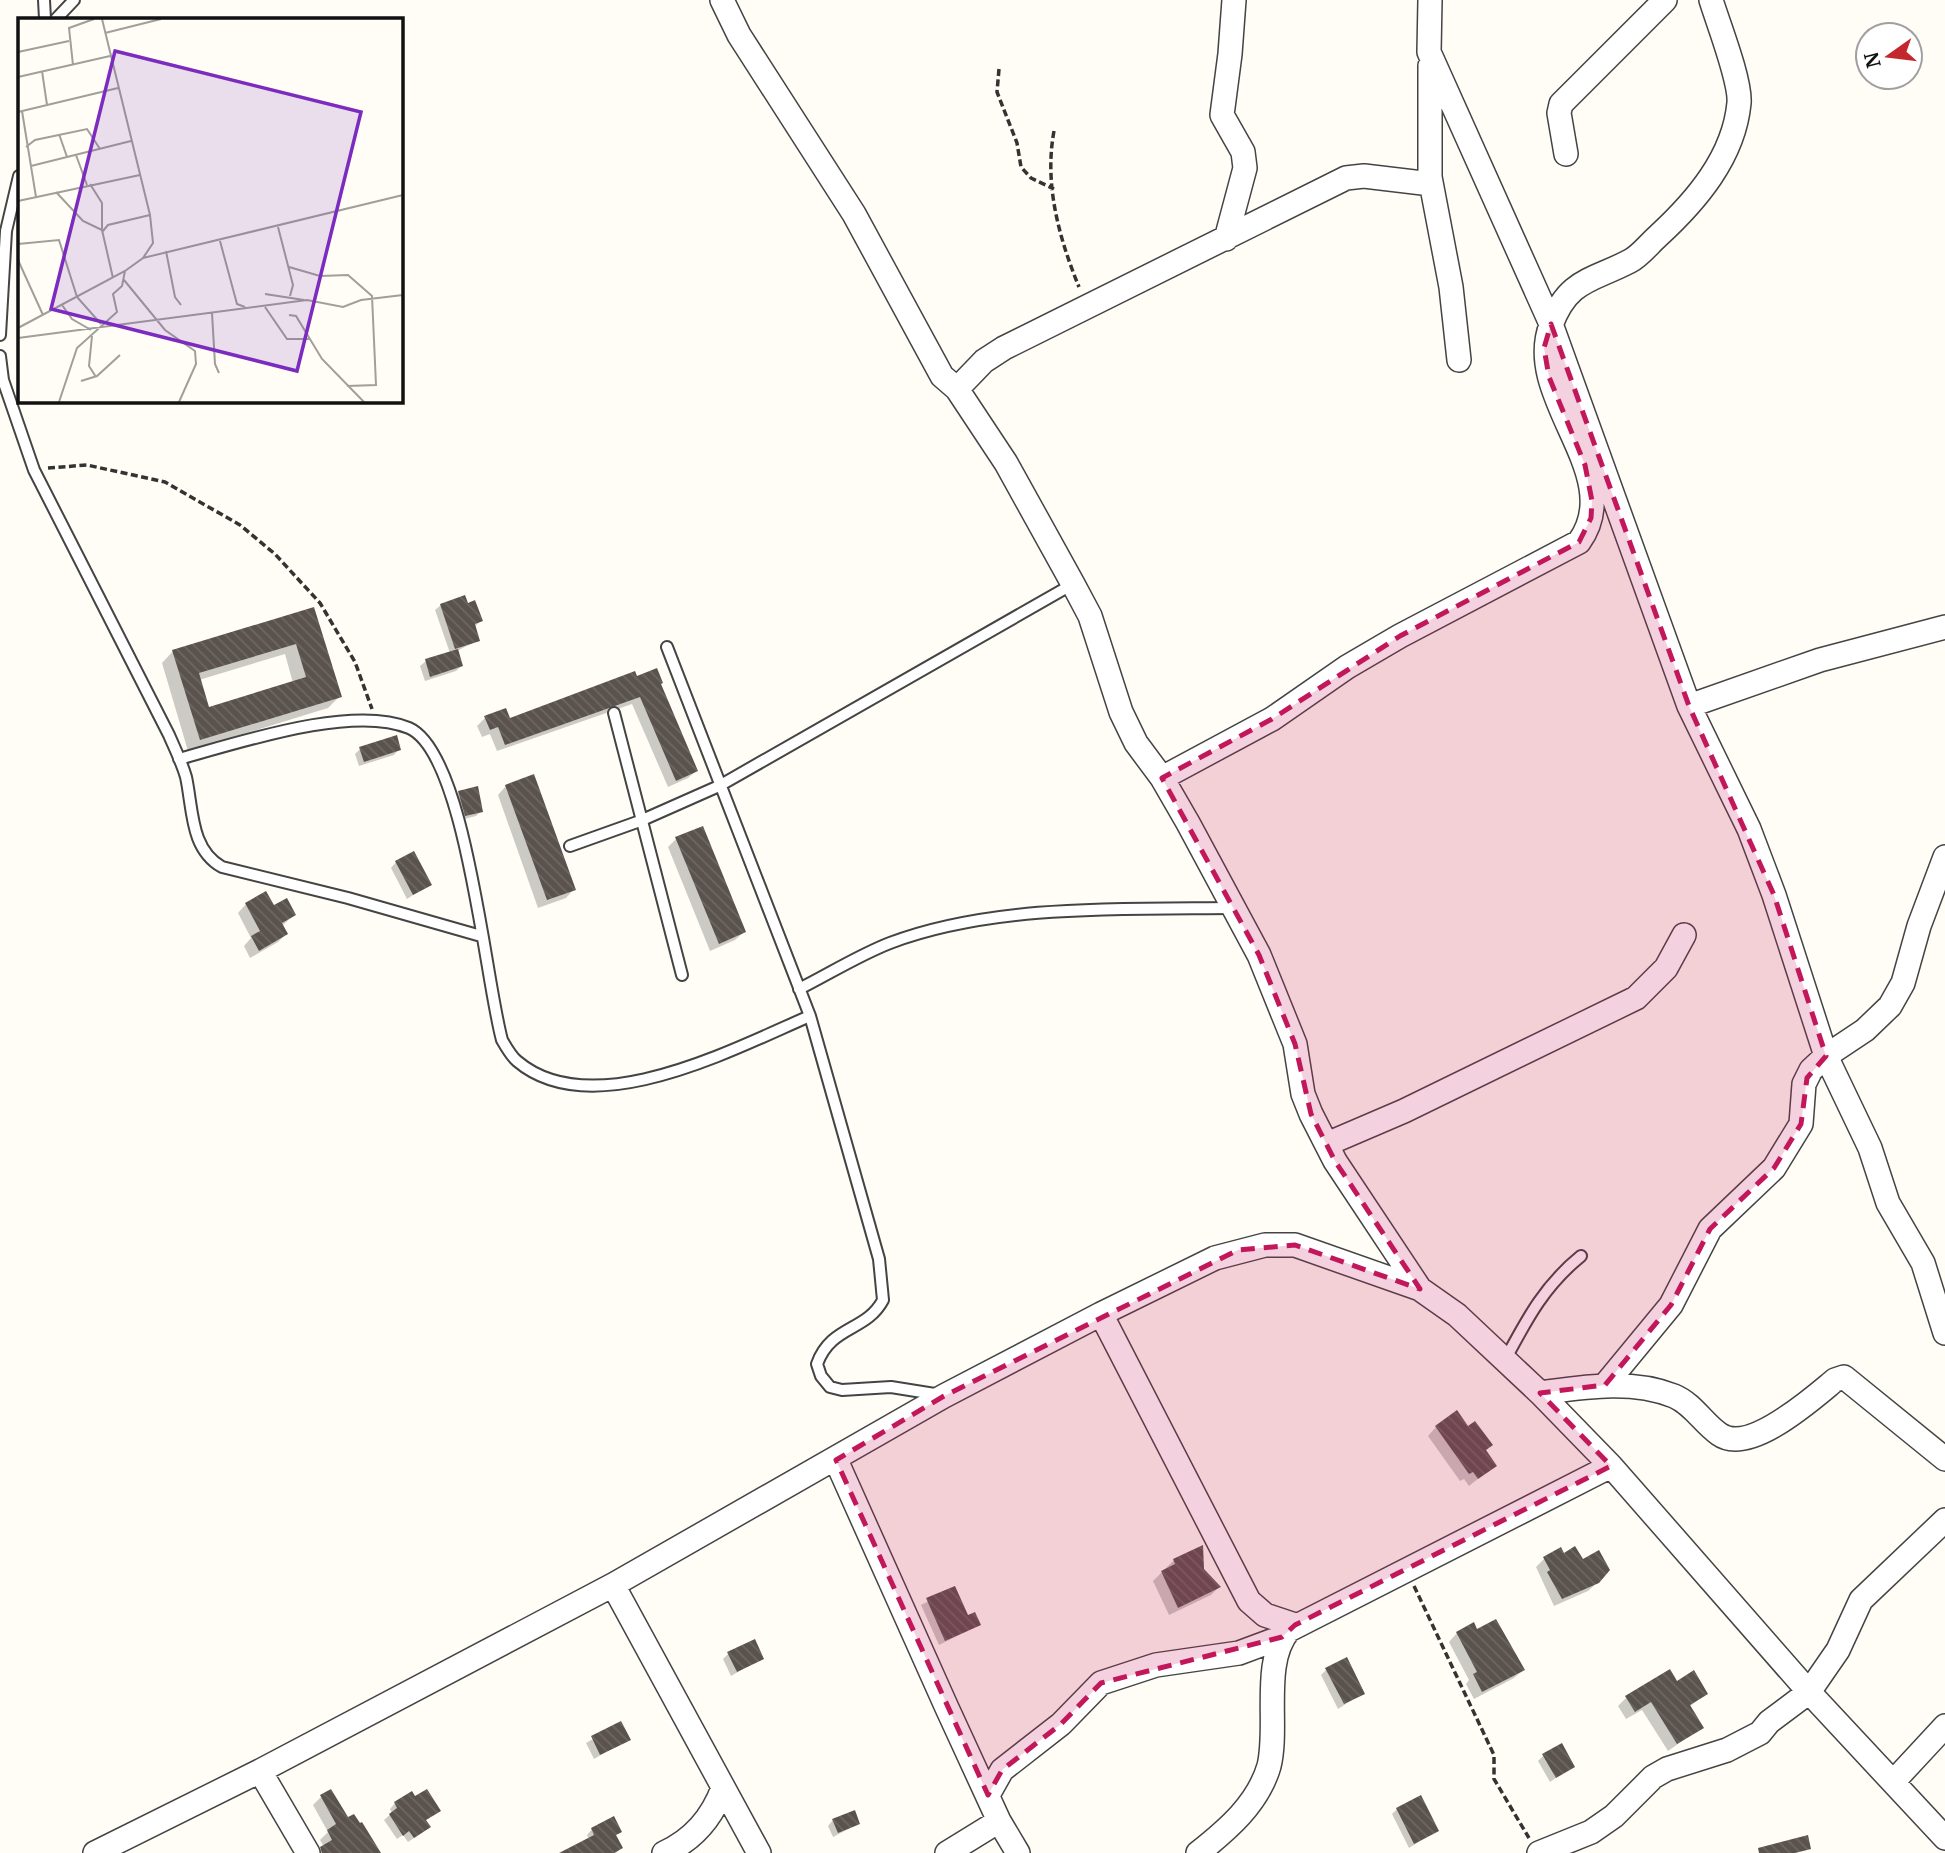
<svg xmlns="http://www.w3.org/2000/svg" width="1945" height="1853" font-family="Merriweather,serif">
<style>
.shadow{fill:#0003;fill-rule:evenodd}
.building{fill:url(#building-back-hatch);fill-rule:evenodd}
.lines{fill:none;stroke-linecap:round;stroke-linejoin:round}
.service-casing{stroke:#444;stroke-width:14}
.minor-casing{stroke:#444;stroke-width:26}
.path{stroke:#333;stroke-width:3.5;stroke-dasharray:7 3.5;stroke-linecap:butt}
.service{stroke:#fff;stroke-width:10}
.minor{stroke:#fff;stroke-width:23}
.marked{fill:#c2185b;fill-opacity:0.2;stroke:#c2185b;stroke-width:5;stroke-dasharray:14 9;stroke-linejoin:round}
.inset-road{fill:none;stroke:#a09f9a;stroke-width:2}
.view{fill:#7b2cbf;fill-opacity:0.15;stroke:#7b2cbf;stroke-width:3.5}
.inset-edge{fill:none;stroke:#111;stroke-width:3.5}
</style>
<defs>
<pattern id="building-back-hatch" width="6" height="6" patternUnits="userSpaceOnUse" patternTransform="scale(1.75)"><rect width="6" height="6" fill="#5a524d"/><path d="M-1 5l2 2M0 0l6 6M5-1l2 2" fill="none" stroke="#6d6662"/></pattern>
</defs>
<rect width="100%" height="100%" fill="#fffdf5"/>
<path class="shadow" d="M441 605H467L481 621 475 626 478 640 457 651 461 666 456 671 425 681 420 666 426 661 450 653 435 610Z
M313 609 340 696 328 708 188 751 162 663 173 651ZM285 654 293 683 208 709 199 680Z
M659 684 696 771 688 778 668 787 632 704 497 751 490 734 482 737 477 726 485 718 509 720Z
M360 749H399L394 755 359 766 355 754Z
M506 786 574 889 566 898 538 908 498 795Z
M459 792 481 811 476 816 460 820 454 797Z
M676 839 744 932 735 940 710 951 668 847Z
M396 862 430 884 407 899 391 868Z
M246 904 273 907 294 915 282 926 286 934 278 942 250 958 244 946 251 938 238 913Z
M1436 1427 1484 1451 1495 1465 1469 1486 1464 1479 1460 1481 1428 1436Z
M1563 1555 1598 1582 1588 1591 1554 1606 1536 1567 1544 1559Z
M1174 1560 1203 1570 1219 1587 1211 1595 1169 1615 1153 1581Z
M954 1588 968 1618 979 1625 939 1645 921 1605Z
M1476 1631 1523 1670 1514 1678 1474 1699 1466 1684 1469 1680 1449 1642 1457 1633Z
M728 1654 762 1658 731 1676 723 1659Z
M1326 1670 1363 1693 1338 1709 1321 1675Z
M1676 1683 1706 1694 1689 1707 1702 1727 1668 1751 1642 1710 1626 1719 1618 1706 1626 1698Z
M621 1723 628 1739 594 1759 586 1743Z
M1543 1756 1573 1766 1550 1782 1538 1761Z
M321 1797 371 1853H318L324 1847 320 1840 328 1832 313 1805Z
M415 1798 439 1810 425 1821 423 1832 408 1842 403 1835 397 1839 384 1820 392 1813 390 1809 395 1803Z
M1397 1809 1437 1831 1409 1848 1392 1814Z
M833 1820 858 1824 833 1837 828 1826Z
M592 1829 620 1832 615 1836 621 1848 616 1853H575L589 1840 587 1835Z"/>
<path class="building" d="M465 595 468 603 475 600 483 621 475 624 480 641 455 649 440 604Z
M314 607 342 697 200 740 172 650ZM296 644 306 677 209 707 199 673Z
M458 649 463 666 430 677 425 659Z
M657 668 663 683 661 684 698 771 676 781 640 697 505 745 498 727 490 730 484 716 506 708 510 718 635 671 637 676Z
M397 735 401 750 364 762 359 747Z
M534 774 576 890 547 900 505 785Z
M478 786 483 812 465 816 458 791Z
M703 826 746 932 719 944 675 837Z
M414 851 432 885 413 895 395 861Z
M266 891 274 905 287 898 296 915 282 923 288 934 259 951 251 936 260 931 245 903Z
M1457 1410 1468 1426 1475 1421 1493 1445 1486 1450 1497 1466 1478 1479 1473 1472 1469 1474 1435 1426Z
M1203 1545 1204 1569 1221 1587 1178 1608 1161 1571 1175 1564 1173 1559Z
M1575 1546 1583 1559 1599 1550 1610 1570 1599 1583 1562 1599 1547 1572 1550 1570 1543 1557 1561 1547 1564 1553Z
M955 1586 968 1615 975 1612 981 1625 945 1641 926 1598Z
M1496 1619 1525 1670 1482 1692 1473 1674 1477 1672 1456 1632 1474 1622 1477 1629Z
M755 1639 764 1659 737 1672 727 1652Z
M1347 1657 1365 1694 1344 1704 1325 1668Z
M1670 1669 1677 1681 1694 1670 1708 1694 1690 1705 1704 1728 1677 1744 1651 1702 1635 1712 1625 1696Z
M621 1721 631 1740 600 1755 591 1736Z
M1562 1743 1575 1767 1556 1778 1542 1754Z
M331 1789 348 1817 354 1814 360 1823 362 1822 381 1853H322L320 1847 332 1840 327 1830 336 1824 320 1795Z
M427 1789 441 1811 426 1820 431 1827 414 1838 409 1831 403 1836 389 1814 397 1808 394 1802 412 1791 415 1796Z
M1421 1795 1439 1831 1414 1844 1396 1808Z
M855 1810 860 1824 838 1833 832 1819Z
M614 1816 622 1832 616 1835 623 1848 614 1853H559L594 1835 591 1828Z
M1808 1835 1811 1849 1795 1853H1759L1758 1848Z"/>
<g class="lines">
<defs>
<path id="service" d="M44 0 45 19
M56 19 74 0
M0 335 6 231 19 176
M0 356 3 380 34 470 169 735C175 749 182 763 186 777 193 809 190 849 222 867L348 898 481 936
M667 647 810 1016 879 1259 883 1300C866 1332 831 1325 817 1364L821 1376 830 1387 842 1390 891 1387 941 1395
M614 713 682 975
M179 759C238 743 352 704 409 728 466 753 485 979 502 1040 506 1047 511 1056 517 1061 592 1125 735 1048 810 1016
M570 846 640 821 719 786 1073 584
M799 989C829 974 859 955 890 943 993 904 1125 909 1234 908
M1505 1360C1527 1319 1544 1286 1581 1256"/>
<path id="minor" d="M722 0 739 35 854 214 942 376 957 389 1006 463 1073 584 1090 616 1121 712 1136 743 1162 778 1188 823 1259 955 1295 1044 1303 1094 1311 1114 1335 1161 1420 1289
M1430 0 1429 52 1551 324 1689 706 1749 829 1774 895 1826 1056 1870 1148 1888 1203 1923 1263 1945 1333
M1430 66V177L1451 287 1459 360
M1566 154 1559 113 1561 104 1665 0
M1226 239 1245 168 1243 152 1222 115 1230 54 1234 0
M957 389 984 361 1004 348 1346 178 1364 176 1431 184
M1689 706 1820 660 1945 627
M1162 778 1272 719 1347 667 1400 636 1579 542C1628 475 1523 398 1551 325 1568 279 1592 281 1630 261 1640 256 1649 244 1658 236 1696 201 1734 157 1739 103 1741 81 1718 23 1711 0
M1327 1144 1404 1111 1636 998 1666 968 1684 935
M1101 1314 1249 1601 1265 1615 1295 1625
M1605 1385 1671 1305 1710 1229 1774 1168 1801 1124 1804 1084 1811 1070 1826 1056 1865 1030 1890 1006 1903 983 1919 926 1945 857
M1540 1393C1585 1387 1631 1379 1674 1396 1693 1404 1703 1423 1719 1434 1749 1456 1813 1398 1835 1380L1844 1377 1945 1459
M836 1460 947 1708 999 1821 1018 1853
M613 1585 759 1853
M260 1771 308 1853
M1894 1781 1945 1726
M988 1795 1002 1770 1061 1724 1101 1683 1156 1665 1239 1653 1282 1637
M95 1853 260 1771 613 1585 944 1396 1101 1314 1215 1258 1265 1245H1295L1420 1289 1457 1315 1540 1393 1611 1466 1809 1692 1945 1838
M664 1853C693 1840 712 1818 723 1788
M947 1853 999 1821
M1198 1853C1227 1830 1258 1804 1269 1766 1279 1726 1261 1662 1289 1630L1611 1466
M1539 1853 1591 1832 1614 1816 1653 1777 1667 1769 1727 1750 1760 1733 1769 1722 1809 1692 1838 1650 1861 1600 1945 1520"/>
</defs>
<use href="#service" class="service-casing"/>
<use href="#minor" class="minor-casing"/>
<path class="path" d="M999 69 997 92 1017 143 1021 167 1031 178 1054 189
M1054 131C1044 184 1059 238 1079 287
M48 468 87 465 165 482 240 525 275 554 320 603 355 662 372 709
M1414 1586 1494 1755V1779L1529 1838"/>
<use href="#service" class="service"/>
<use href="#minor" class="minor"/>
</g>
<path class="marked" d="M1551 324 1689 706 1774 895 1826 1056 1807 1078 1801 1124 1774 1168 1710 1229 1671 1305 1605 1385 1540 1393 1611 1466 1295 1625 1282 1637 1101 1683 1061 1724 1002 1770 988 1795 836 1460 944 1396 1238 1250 1295 1245 1420 1289 1335 1161 1311 1114 1295 1044 1259 955 1162 778 1272 719 1400 636 1579 542 1591 518 1592 501 1585 465 1549 377 1544 348Z"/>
<g transform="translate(18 18)">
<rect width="385" height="385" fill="#fffdf5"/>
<path class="inset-road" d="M87 15 143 1M0 34 51 23M55 47 51 10 76 1M24 53 29 87M0 59 92 38M4 93 18 179M0 94 100 70M41 116 49 139M8 129 17 122 69 111 82 131M58 137 69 167M13 148 113 123M72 166 84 185V211M38 174 65 203 84 212 95 260M0 183 122 157M260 209 275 267 272 278M85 213 90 207 132 197M202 223 219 286 227 289M0 226 41 222 59 279 83 306M148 233 157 279 163 287M125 240 385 177M0 242 25 297M271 249 302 258 330 257 354 278 358 367 329 368M106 262 147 312 177 333 178 346 161 384M247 276 286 282M44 287 54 301 73 312M247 289 269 321H292M194 295 197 346 201 355M271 297 278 298 304 341 346 384M0 310 107 253 125 240 135 225 132 197 84 1M74 318 71 348 78 359M0 320 289 282 325 289 343 282 385 277M63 363 79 358 102 337M41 384 59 330 99 294 95 276 104 268 107 253"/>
<path class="view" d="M97 33 343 94 279 353 33 291Z"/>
<rect width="385" height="385" class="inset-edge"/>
</g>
<g transform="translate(1889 56) rotate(256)"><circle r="33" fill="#ffffff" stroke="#a0a0a0" stroke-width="2"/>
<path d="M0-5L12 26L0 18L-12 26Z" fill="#c4262e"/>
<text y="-10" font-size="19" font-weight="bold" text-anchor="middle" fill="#111111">N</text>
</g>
</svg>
